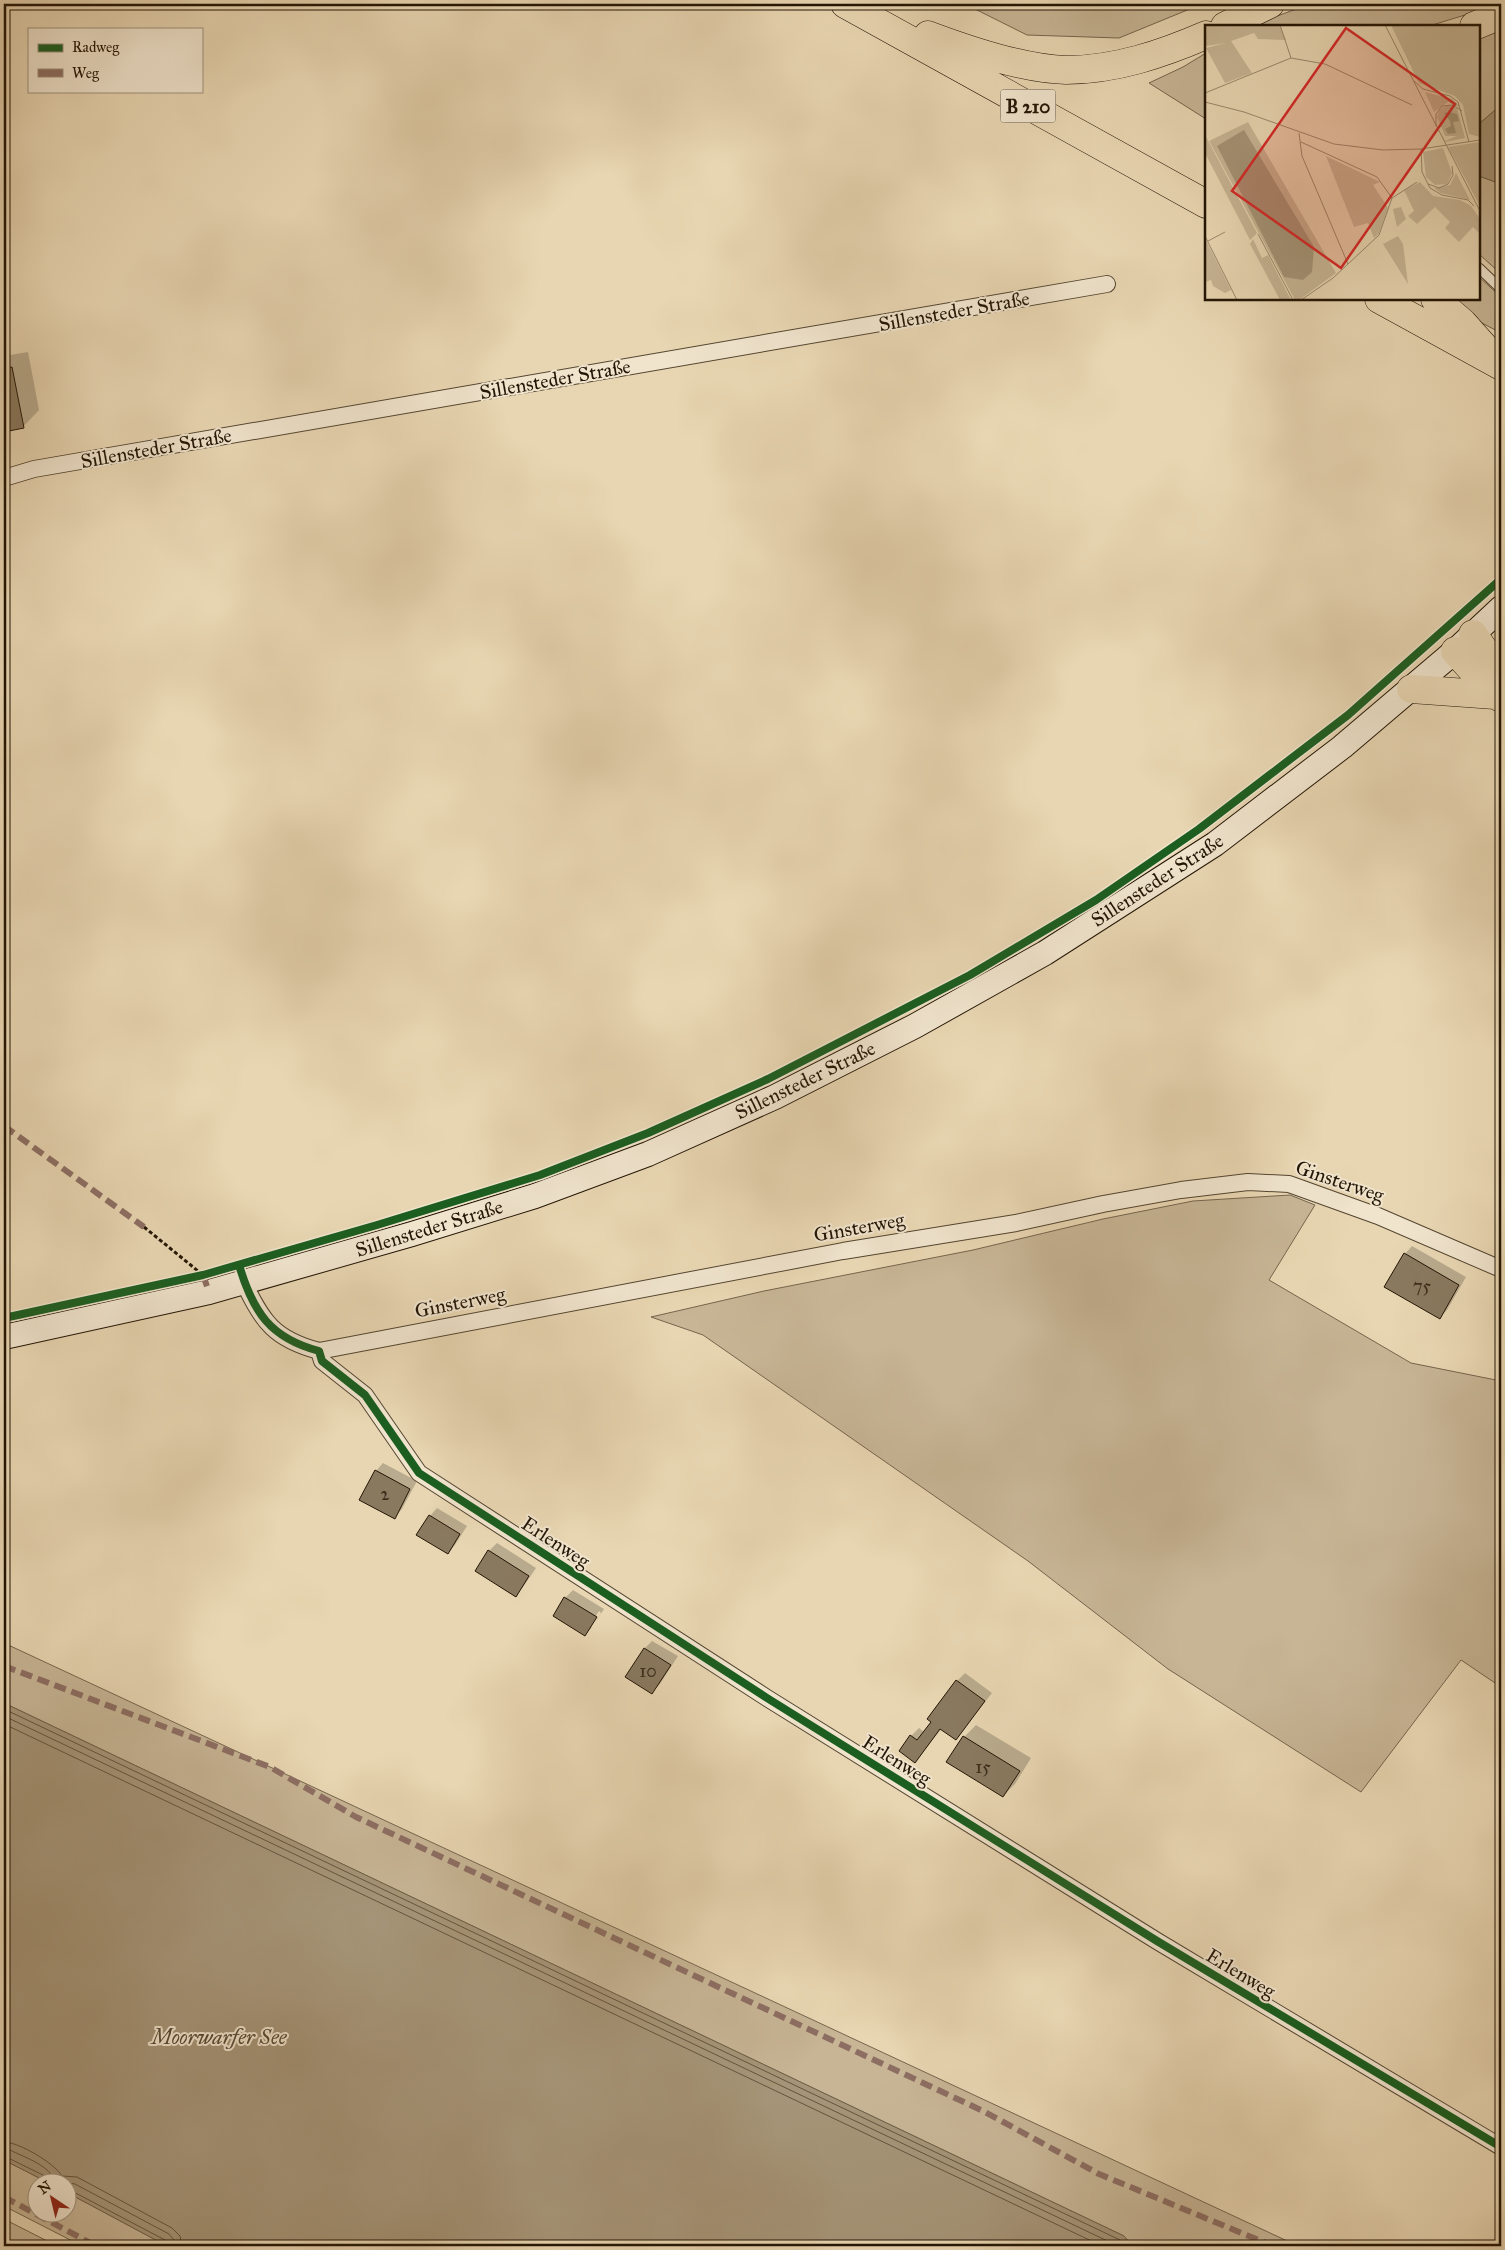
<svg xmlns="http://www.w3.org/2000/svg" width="1505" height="2250" font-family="'IM FELL Great Primer',serif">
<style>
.green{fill:#c7b595;stroke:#75654d}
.water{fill:#a59477;stroke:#716149}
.shadow{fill:#0003;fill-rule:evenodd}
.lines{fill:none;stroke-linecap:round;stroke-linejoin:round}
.shore{stroke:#64543e;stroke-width:1}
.building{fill:#89795f;stroke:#231505}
.lane-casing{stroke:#544530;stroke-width:11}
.street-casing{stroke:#544530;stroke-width:18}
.secondary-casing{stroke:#231505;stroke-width:26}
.highway-casing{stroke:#231505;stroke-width:29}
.path{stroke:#231505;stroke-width:3;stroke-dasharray:4 2.5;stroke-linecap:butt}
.lane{stroke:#f0e4cd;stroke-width:9}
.street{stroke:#f0e4cd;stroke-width:16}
.secondary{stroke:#f0e4cd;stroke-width:24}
.highway{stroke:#e8d6b2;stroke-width:28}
.quiet{stroke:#8d6e63;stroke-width:6;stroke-dasharray:12 6;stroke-linecap:butt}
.cycleway-casing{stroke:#f0e4cd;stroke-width:11}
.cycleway{stroke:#1b5e20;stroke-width:8}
.labels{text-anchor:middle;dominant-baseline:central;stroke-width:4;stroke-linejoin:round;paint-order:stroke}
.number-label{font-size:18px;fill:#3c2e1c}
.shield{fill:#f0e4cd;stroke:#605341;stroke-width:1}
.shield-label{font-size:19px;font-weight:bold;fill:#231505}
.street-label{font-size:20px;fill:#231505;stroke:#f0e4cd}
.water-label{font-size:21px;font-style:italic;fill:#574833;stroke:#f0e4cd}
.inset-road{fill:none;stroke:#99896d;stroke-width:1}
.view{fill:#d62828;fill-opacity:0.15;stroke:#d62828;stroke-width:2.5}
.inset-edge{fill:none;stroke:#231505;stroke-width:2.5}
</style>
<rect width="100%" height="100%" fill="#e8d6b2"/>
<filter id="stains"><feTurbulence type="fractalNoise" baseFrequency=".004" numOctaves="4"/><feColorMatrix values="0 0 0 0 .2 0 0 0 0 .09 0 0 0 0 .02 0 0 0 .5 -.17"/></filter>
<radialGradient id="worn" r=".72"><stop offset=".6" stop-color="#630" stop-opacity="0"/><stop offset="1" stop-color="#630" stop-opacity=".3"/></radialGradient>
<path class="green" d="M965 4H1202L1119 38 1027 35Z
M1310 4H1501L1429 26H1250Z
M1501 27V105L1479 124V35Z
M1206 53V119L1149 83 1183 67Z
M1479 176 1501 184V274L1479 254Z
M1479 277 1501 297V333L1482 323 1453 299H1479Z
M1290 1195 1315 1205 1269 1280 1411 1363 1501 1381V1687L1461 1660 1361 1792 1168 1669 1028 1561 703 1335 651 1317 764 1291 973 1250 1103 1219 1193 1201Z
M4 1643 1298 2246H1132L1124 2236 4 1703Z
M4 2160 47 2182H38V2212H68V2193L167 2246H82L4 2206Z
M4 2219 57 2246H4Z"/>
<path class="water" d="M1501 105V184L1479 176V124Z
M4 1703 1124 2236 1132 2246H167L68 2193V2182H47L4 2160Z"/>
<path class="shadow" d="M28 352 39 410 23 427 4 430V356Z
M1412 1246 1466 1277 1447 1310 1440 1317 1405 1254Z
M383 1463 417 1481 402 1509 395 1517 376 1471Z
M437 1508 467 1526 455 1545 448 1553 430 1516Z
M497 1543 536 1568 523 1587 516 1595 489 1551Z
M573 1590 604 1609 592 1627 585 1635 565 1598ZM599 1611 601 1613 592 1627H589Z
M652 1641 678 1656 660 1684 652 1692 645 1648Z
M965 1673 992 1693 956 1739 942 1728 915 1762 911 1736 919 1728 924 1732 957 1681Z
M976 1725 1031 1758 1015 1784 1003 1796 948 1762 964 1737Z"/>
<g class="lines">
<path class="shore" d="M4 1709 1120 2240 1125 2246
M4 1716 1118 2246
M4 1724 1102 2246
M4 2142C19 2142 54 2163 62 2176L77 2177 172 2228 180 2236 182 2246
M4 2149 10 2150C23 2157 53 2166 54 2182
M4 2156 45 2176 48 2182
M68 2183 75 2184 169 2234 174 2240 175 2246
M68 2189 165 2240 168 2246"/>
</g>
<path class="building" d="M12 367 24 428 4 432V369Z
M1404 1253 1459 1285 1440 1319 1384 1287Z
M375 1470 410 1489 395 1519 359 1500Z
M429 1515 460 1534 448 1554 416 1535Z
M488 1550 529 1576 516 1597 475 1571Z
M564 1597 597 1617 585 1636 553 1616Z
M644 1648 671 1665 652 1694 625 1677Z
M956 1680 985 1701 956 1740 940 1729 915 1763 899 1751 910 1735 917 1740 931 1722 927 1719Z
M963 1736 1020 1771 1003 1797 946 1762Z"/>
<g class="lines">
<defs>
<path id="lane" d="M1479 268 1501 289"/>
<path id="street" d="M4 478 34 469 1107 284
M244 1283C263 1322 274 1339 319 1351L843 1251 1016 1223 1103 1204 1181 1190 1248 1182 1289 1184 1378 1216 1501 1269
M319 1351 322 1361 365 1395 419 1473 767 1698 1157 1941 1501 2147"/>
<path id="secondary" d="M4 1337 209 1292 412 1234 535 1196 648 1154 775 1097 915 1026 1045 953 1215 844 1342 747 1455 651 1501 608"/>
<path id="highway" d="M845 4 1206 204
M1225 26 1270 4
M1474 26 1491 19 1501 17
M928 35C968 50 1023 69 1066 70 1115 70 1162 54 1206 35
M1379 299 1501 366
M1435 299 1463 323 1488 351
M1473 634 1501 674
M1455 651 1495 695 1501 698
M1411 689 1495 695"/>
</defs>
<use href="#lane" class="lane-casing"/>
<use href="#street" class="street-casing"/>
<use href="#secondary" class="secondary-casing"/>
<use href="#highway" class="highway-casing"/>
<path class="path" d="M144 1227 198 1271"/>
<use href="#lane" class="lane"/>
<use href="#street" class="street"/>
<use href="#secondary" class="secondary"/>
<use href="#highway" class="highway"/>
<path class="quiet" d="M4 1126 144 1227
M203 1275 209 1292
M4 1666 270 1767 356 1817 983 2111 1099 2174 1273 2246
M4 2197 96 2246"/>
<defs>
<path id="cycleway" d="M239 1265C253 1312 270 1338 319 1351L322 1361 365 1395 419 1473 767 1698 1157 1941 1501 2147
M4 1318 203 1275 377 1225 540 1175 648 1133 768 1079 970 975 1096 900 1199 829 1348 715 1501 579"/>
</defs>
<use href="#cycleway" class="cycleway-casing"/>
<use href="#cycleway" class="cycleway"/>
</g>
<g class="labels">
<g class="number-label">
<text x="1422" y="1286">75</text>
<text x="385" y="1494">2</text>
<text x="648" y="1671">10</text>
<text x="983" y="1767">15</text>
</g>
<rect class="shield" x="1000.5" y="89.5" width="55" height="33" rx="4"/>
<g class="shield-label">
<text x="1028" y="106">B 210</text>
</g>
<g class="street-label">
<text transform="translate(954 311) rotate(-10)">Sillensteder Straße</text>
<text transform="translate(555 379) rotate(-10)">Sillensteder Straße</text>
<text transform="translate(156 448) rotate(-10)">Sillensteder Straße</text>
<text transform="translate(1157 880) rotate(-33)">Sillensteder Straße</text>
<text transform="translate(805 1080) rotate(-26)">Sillensteder Straße</text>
<text transform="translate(1340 1181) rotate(19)">Ginsterweg</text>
<text transform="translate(859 1227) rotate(-10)">Ginsterweg</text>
<text transform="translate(429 1228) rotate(-17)">Sillensteder Straße</text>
<text transform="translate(460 1302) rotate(-11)">Ginsterweg</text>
<text transform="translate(556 1542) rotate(33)">Erlenweg</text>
<text transform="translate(897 1760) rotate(32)">Erlenweg</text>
<text transform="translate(1241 1973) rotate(31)">Erlenweg</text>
</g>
<g class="water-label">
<text x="219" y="2037">Moorwarfer See</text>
</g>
</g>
<g transform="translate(1205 25)">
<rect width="275" height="275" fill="#e8d6b2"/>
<path d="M0 0H75L81 15 53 14 49 8 26 16 47 48 20 58 1 23 21 18 1 21ZM186 0H275V112L264 109 258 80 250 71 214 58ZM220 67 247 74 255 82 243 77 229 87ZM242 80 252 83 260 113 240 117 232 95 240 116 252 111H240L232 92 234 85ZM43 97 131 248 94 275H90L4 116ZM0 110 52 208 45 215 0 128ZM275 117V181L243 122ZM238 123 247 148 242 159 230 160 221 152 218 127ZM121 131 175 157 168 160 183 183 174 208 169 213 163 198 149 202ZM251 148 265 175 236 168 229 163 245 160ZM215 157 228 171 255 175 266 181 275 194V209L268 202 254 217 240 203 245 197 230 182 212 199 203 191 209 186 199 165ZM196 182 201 194 192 202 188 184ZM193 211 198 219 203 259 178 219ZM0 213 26 265 20 268 8 261 6 255 0 257ZM48 214 57 233 63 230 86 275H75L45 219Z" fill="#c7b595"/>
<path d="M245 87 252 89 254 96 248 97 251 108 243 109 240 104 246 101 245 96 239 88ZM39 105 109 222 107 247 98 255 79 252 12 121Z" fill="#a59477"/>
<path class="inset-road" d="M180 0 275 186M86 33 120 39 207 80M209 56 218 64 245 71 253 77 264 117M0 68 86 33 75 0M0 77 39 87 129 119 178 125 216 124M231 101V89L237 81 248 80 257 86M94 108 97 131 143 239M96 117 172 152 187 173M216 124 275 115M216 124 217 147 225 163 237 170 263 175 269 181M223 159 234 163 243 159 248 150 247 141M53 209 88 275M0 211 32 275M3 216 20 207M96 275 128 253 174 210 187 173 212 157"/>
<path class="view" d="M141 3 250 79 136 243 27 166Z"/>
<rect width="275" height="275" class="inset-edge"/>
</g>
<rect width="1505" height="2250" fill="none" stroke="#e8d6b2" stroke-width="20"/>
<rect x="5" y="5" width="1495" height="2240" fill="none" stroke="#231505" stroke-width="2.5"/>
<rect x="10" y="10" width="1485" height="2230" fill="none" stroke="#231505"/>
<rect x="28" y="28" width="175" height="65" fill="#f0e4cd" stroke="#9e917d"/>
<rect x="38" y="44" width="25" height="8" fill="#1b5e20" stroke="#9e917d"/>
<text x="72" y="52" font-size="15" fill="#231505">Radweg</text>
<rect x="38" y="69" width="25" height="8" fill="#8d6e63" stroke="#9e917d"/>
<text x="72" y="78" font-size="15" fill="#231505">Weg</text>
<g transform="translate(52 2198) rotate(325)"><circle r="24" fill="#f0e4cd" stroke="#9e917d"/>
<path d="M0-4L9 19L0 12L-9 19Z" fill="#8f2418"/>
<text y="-8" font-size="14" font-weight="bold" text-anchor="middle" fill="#231505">N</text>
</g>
<rect width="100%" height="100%" filter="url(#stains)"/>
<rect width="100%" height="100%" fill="url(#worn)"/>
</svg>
